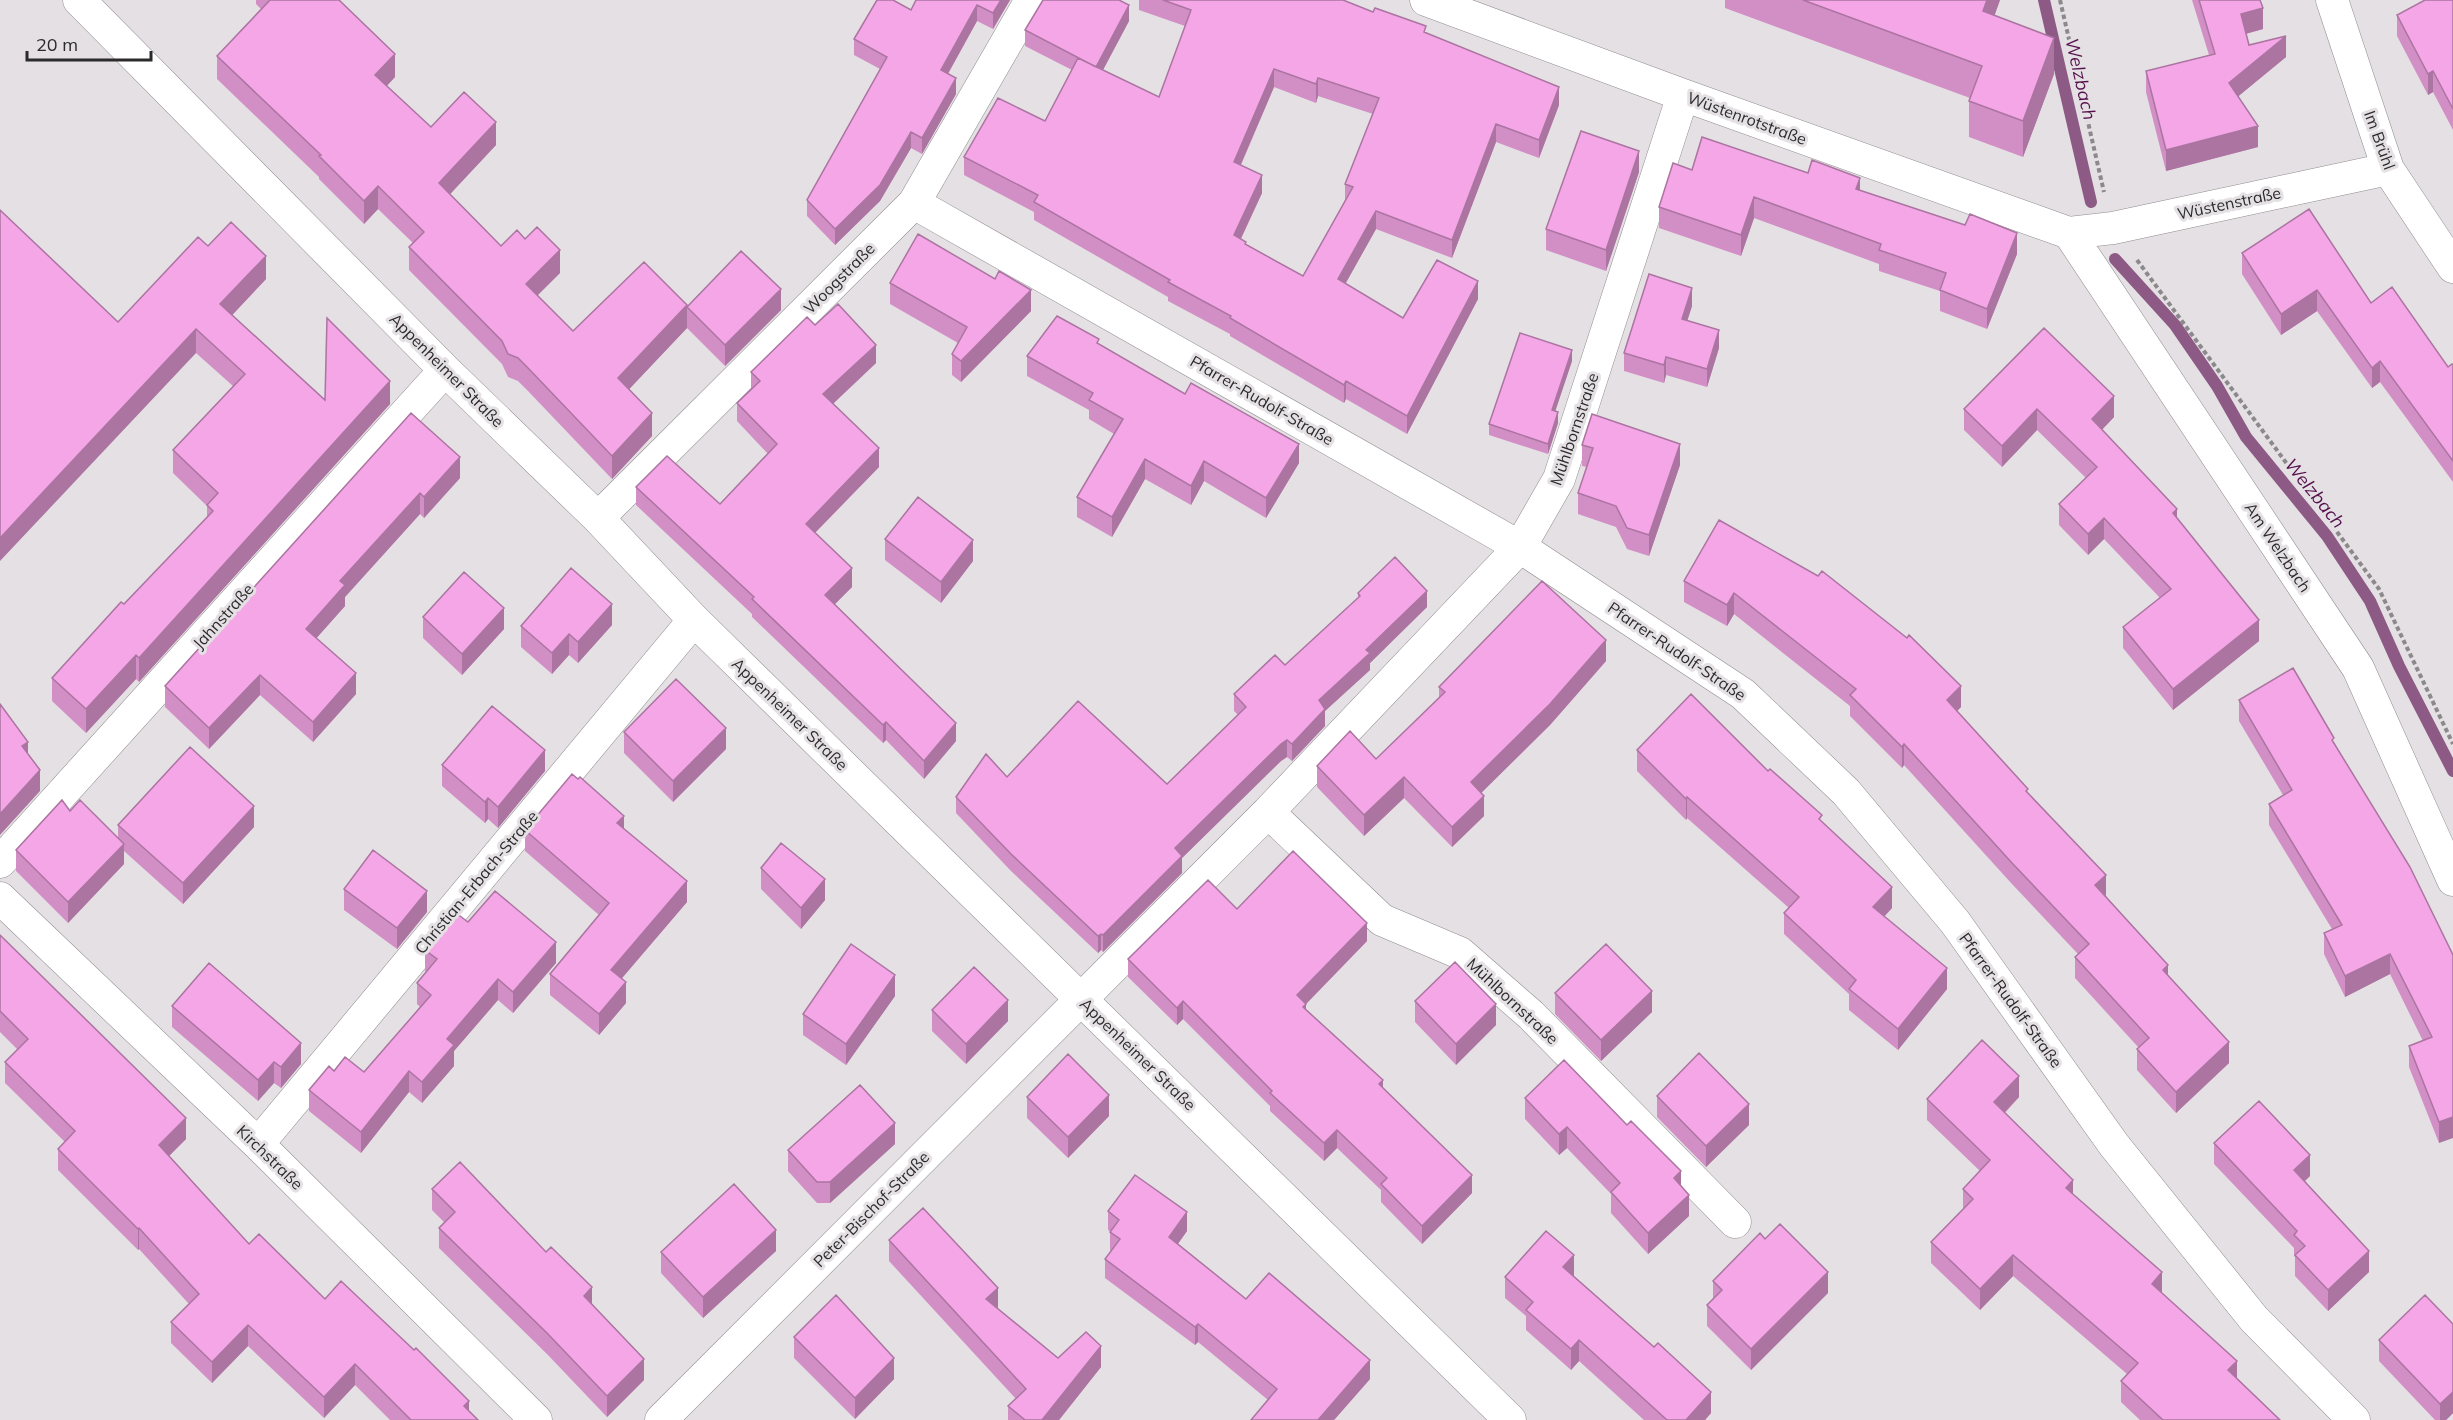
<svg xmlns="http://www.w3.org/2000/svg" width="2453" height="1420" font-family="Mulish,sans-serif">
<style>
.lines{fill:none;stroke-linecap:round;stroke-linejoin:round}
.stream{stroke:#8d5985;stroke-width:12}
.minor-casing{stroke:#908c8f;stroke-width:33}
.path{stroke:#8b898b;stroke-width:4;stroke-dasharray:4.5 3;stroke-linecap:butt}
.minor{stroke:#fff;stroke-width:32}
.wall{fill:#d28fc6;fill-rule:evenodd}
.shaded-wall{fill:#ab74a1}
.building{fill:#f4a6e6;stroke:#ab74a1;stroke-width:1.5;fill-rule:evenodd}
.labels{text-anchor:middle;dominant-baseline:central;stroke-width:6;stroke-linejoin:round;paint-order:stroke}
.street-label{font-size:16px;fill:#2c2b2c;stroke:#e4e0e3}
.water-label{font-size:18px;font-style:italic;fill:#55114d;stroke:#e4e0e3}
</style>
<rect width="100%" height="100%" fill="#e4e0e3"/>
<g class="lines">
<path class="stream" d="M2044 0 2091 202
M2115 259 2175 325 2217 386 2246 437 2327 536 2370 601 2399 666 2453 771"/>
<defs>
<path id="minor" d="M79 0 445 370 598 518 694 620 1510 1420
M1426 0 1683 95 2069 233 2113 228 2388 169
M2332 0 2388 169 2453 267
M914 203 1520 547 1743 694 1846 792 1955 922 2114 1145 2254 1319 2354 1420
M2069 233 2358 668 2453 880
M598 518 914 203 1031 0
M1268 812 1382 920 1460 953 1531 1015 1735 1222
M0 862 445 370
M0 898 258 1144 536 1420
M258 1144 694 620
M661 1420 1268 812 1520 547 1559 479 1683 95"/>
</defs>
<use href="#minor" class="minor-casing"/>
<path class="path" d="M2060 0 2104 192
M2137 260 2379 589 2453 744"/>
<use href="#minor" class="minor"/>
</g>
<path class="wall" d="M256 0H339L395 77 387 86 431 127 496 145 450 194 501 246 560 273 537 295 573 331 687 307 781 310 725 366 687 328 629 389 652 436 612 479 528 391 518 381 508 377 502 364 409 270V247L413 243 378 209 364 224 319 179V177L217 79V56L261 9 256 4Z
M916 0H1010L993 29 977 21 948 74 956 94 922 154 911 148 880 201 835 245 807 216V200L880 69 854 55V39L911 10Z
M1139 0H1343L1426 33 1559 105 1539 158 1496 142 1452 258 1376 229 1345 284 1403 318 1478 299 1407 434 1346 399 1344 403 1230 336V334L1168 301V297L1034 220V212L964 175V157L1045 121 1072 70 1025 46V30L1129 21 1103 70 1159 97 1185 26 1139 10ZM1274 87 1316 103 1318 96 1373 114 1345 184V200L1303 276 1246 245 1241 239 1262 193 1241 165Z
M1725 0H2000L1994 16 2054 74 2023 157 1969 137V101L1970 98 1725 8Z
M2192 0H2260L2263 29 2246 34 2249 45 2286 57 2238 96 2258 147 2166 171 2146 92V71L2209 55Z
M2453 0V130L2433 92 2428 95 2397 36V15Z
M1692 170 1860 190 2017 254 1987 329 1940 311V291L1879 271V264L1754 218 1741 256 1659 228V207Z
M1639 172 1606 271 1546 250V229Z
M208 246 266 279 232 315 325 400 390 404 139 682 136 679 86 733 52 701V678L124 604 207 518V506L173 473V450L233 386 196 353 118 322Z
M2242 253 2371 303 2448 367 2453 365V482L2380 382 2372 388 2317 311 2281 335 2242 274Z
M890 283 1031 311 961 382 952 375V354L958 343 890 304Z
M1692 306 1687 321 1719 348 1707 387 1666 375 1664 383 1624 371V353Z
M815 325 876 363 833 404 879 467 815 533 852 587 835 604 956 741 924 779 886 740 883 743 752 617V614L636 505V487L720 504 768 454 737 421V403L751 389V372Z
M2044 328 2114 417 2102 430 2177 518 2259 641 2173 710 2123 648V627L2160 598 2104 539 2088 555 2059 525V504L2086 478 2037 430 2002 467 1964 430V409Z
M1099 344 1299 463 1266 518 1204 481 1191 505 1145 479 1112 537 1077 517V497L1114 434 1089 419V410L1027 376V356Z
M1572 361 1555 411 1558 423 1548 454 1489 435V424Z
M411 413 460 478 424 518 420 514 345 597V606L316 638 356 694 313 742 260 695 209 749 165 707V686Z
M1582 445 1680 465 1649 556 1627 549 1616 527 1578 514V493L1587 467 1582 466Z
M1719 520 1961 707 1957 711 2028 794 2106 896 2168 975 2229 1063 2176 1113 2137 1070V1049L2139 1048 2075 978V957L2078 954 2012 884 1904 765 1902 768 1850 716V706L1734 614 1727 626 1684 602V581Z
M885 539 973 561 941 603 885 560Z
M1358 593 1427 607 1370 663V670L1325 711V726L1292 761 1287 757 1281 761 1182 858V873L1103 952 1101 950 1098 953 1011 871 956 813V797L1007 777 1167 784 1238 715 1234 711V694L1285 665 1358 598Z
M423 617 504 629 462 675 423 638Z
M612 625 578 663 569 655 552 674 521 647V626Z
M1606 661 1550 725 1481 793 1484 816 1452 847 1404 798 1364 836 1317 787V766L1376 759 1439 698V687Z
M2239 700 2334 744 2453 955 2439 1143 2409 1067V1046L2423 1041 2390 974 2345 997 2324 954V933L2332 929 2269 825V804L2283 795 2239 721Z
M624 732 726 749 673 802 624 753Z
M1637 750 1768 771 1822 822 1892 908 1884 917 1947 989 1898 1050 1849 1010V994L1784 934V913L1789 908 1687 818 1686 820 1637 771Z
M442 765 545 771 498 828 488 819 485 823 442 786Z
M70 811 118 838V825L254 827 183 904 124 851V864L68 923 16 871V850Z
M624 829 687 902 622 978 626 1003 599 1035 550 995V974L599 915 525 851V830Z
M761 868 825 900 801 929 761 889Z
M344 889 427 912 397 949 344 910Z
M1237 909 1367 941 1306 1004V1009L1383 1088 1472 1193 1422 1244 1381 1202V1190L1337 1148 1324 1161 1270 1111V1106L1183 1019 1177 1025 1128 977V959Z
M468 922 556 963 513 1013 498 1000 454 1051V1066L422 1103 409 1092 361 1153 309 1111V1090L334 1071 364 1072 420 1007 417 1004V983L426 972 425 971V950Z
M0 935 186 1139 169 1156 249 1244 325 1299 469 1411 478 1420H390L355 1385 324 1418 248 1346 212 1383 171 1343V1322L189 1304 139 1249 138 1250 58 1170V1149L65 1142 5 1083V1062L18 1050 0 1032Z
M1555 993 1652 1012 1601 1061 1555 1014Z
M895 996 846 1065 803 1035V1014Z
M1415 1001 1496 1025 1456 1065 1415 1022Z
M172 1006 301 1064 281 1088 274 1083 258 1101 172 1027Z
M932 1010 1008 1021 966 1064 932 1031Z
M1657 1096 1749 1125 1706 1167 1657 1117Z
M1027 1097 1109 1116 1068 1158 1027 1118Z
M2019 1097 2005 1113 2073 1195 2162 1293 2237 1378 2280 1420H2140L2121 1402V1381L2127 1374 2013 1276 1980 1310 1931 1263V1242L1963 1209V1189L1980 1171 1927 1120V1099Z
M1525 1098 1681 1186 1689 1216 1648 1254 1611 1213V1194L1567 1148 1559 1155 1525 1119Z
M2214 1143 2310 1176 2305 1181 2369 1272 2328 1311 2295 1276V1257L2294 1256V1248L2214 1164Z
M895 1144 830 1203H817L788 1171V1150Z
M432 1189 546 1252 592 1305 644 1380 607 1417 547 1354 439 1248V1228L444 1222 432 1210Z
M1108 1211 1187 1231 1178 1244 1246 1299 1370 1379 1334 1420H1251L1268 1400 1198 1342 1195 1345 1105 1278V1259L1111 1251 1110 1250V1231L1108 1230Z
M889 1240 998 1309 1058 1358 1101 1367 1059 1420H1008V1406L1016 1399 889 1261Z
M776 1251 703 1318 661 1273V1252Z
M1574 1276 1711 1413 1705 1420H1644L1579 1361 1571 1370 1526 1330V1316L1505 1298V1277Z
M1713 1281 1828 1293 1751 1370 1707 1326V1305L1713 1299Z
M2453 1324V1413L2446 1420H2435L2379 1361V1340Z
M794 1337 894 1379 855 1419 794 1358Z"/>
<path class="shaded-wall" d="M1001 0H1010L993 29V13Z
M1987 0H2000L1983 48V11Z
M977 5V21L941 86V70Z
M1129 5V21L1096 83V67Z
M2263 8V29L2241 35V14Z
M2286 36V57L2229 104V83Z
M2054 38V74L2023 157V121Z
M395 54V77L375 98V75Z
M1274 69V87L1234 180V162Z
M2433 71V92L2428 95V74Z
M956 78V94L922 154V138Z
M1318 78V96L1316 103V84Z
M1559 87V105L1539 158V140Z
M496 122V145L439 206V183Z
M1496 124V142L1452 258V240Z
M2258 126V147L2166 171V150Z
M911 132V148L880 201 835 245V229Z
M1639 151V172L1606 271V250Z
M1262 175V193L1234 253V235Z
M1860 178V199L1856 189Z
M378 186V209L364 224V201Z
M1754 197V218L1741 256V235Z
M1376 211V229L1338 297V279Z
M2017 233V254L1987 329V309Z
M560 250V273L526 307V284Z
M266 256V279L220 328V304Z
M1478 281V299L1407 434V416Z
M1692 288V306L1682 337V319Z
M781 289V310L725 366V345Z
M1031 290V311L961 382V361Z
M2317 290V311L2281 335V314Z
M687 305V328L618 401V378Z
M196 329V353L0 561V538Z
M1719 330V348L1707 387V369Z
M876 345V363L823 413V394Z
M1572 350V361L1552 421V410Z
M1666 357V375L1664 383V365Z
M2380 361V382L2372 388V368Z
M390 381V404L139 682V658Z
M1346 381V399L1344 403V385Z
M2114 396V417L2092 440V419Z
M2037 409V430L2002 467V446Z
M1558 412V423L1548 454V444Z
M652 413V436L612 479V456Z
M1299 444V463L1266 518V498Z
M1680 444V465L1649 556V535Z
M879 448V467L806 542V524Z
M460 457V478L424 518V497Z
M1145 459V479L1112 537V517Z
M1204 461V481L1191 505V486Z
M420 493V514L345 597V606L306 650V629L340 581Z
M2177 509V530L2173 513Z
M2104 518V539L2088 555V534Z
M973 540V561L941 603V582Z
M852 568V587L825 614V595Z
M1427 591V607L1370 663V670L1325 711V726L1292 761V744L1319 700 1366 650Z
M1734 593V614L1727 626V605Z
M612 604V625L578 663V642Z
M504 608V629L462 675V654Z
M2259 620V641L2173 710V689Z
M569 634V655L552 674V653Z
M1606 640V661L1550 725 1471 803V782Z
M136 655V679L86 733V709Z
M356 673V694L313 742V722Z
M260 675V695L209 749V728Z
M1961 686V707L1947 721V700Z
M886 722V740L883 743V725Z
M956 723V741L924 779V761Z
M726 728V749L673 802V781Z
M1287 740V757L1281 761 1182 858V873L1103 952V935L1175 848 1281 744Z
M28 742V763L22 746Z
M1904 744V765L1902 768V747Z
M545 750V771L498 828V807Z
M40 770V791L0 835V814Z
M1404 777V798L1364 836V815Z
M1484 796V816L1452 847V827Z
M1687 797V818L1686 820V799Z
M488 798V819L485 823V802Z
M254 806V827L183 904V883Z
M624 816V837L617 823Z
M124 844V864L68 923V902Z
M2106 875V896L2095 885Z
M825 879V900L801 929V908Z
M687 881V902L611 991V970Z
M1892 887V908L1873 928V907Z
M427 891V912L397 949V928Z
M1367 923V941L1306 1004V1022L1297 995Z
M1101 934V950L1098 953V936Z
M556 942V963L513 1013V992Z
M2390 954V974L2345 997V976Z
M2168 965V986L2163 970Z
M1947 968V989L1898 1050V1029Z
M895 975V996L846 1065V1044Z
M498 979V1000L454 1051V1066L422 1103V1082L447 1039Z
M626 982V1003L599 1035V1014Z
M1652 991V1012L1601 1061V1040Z
M1008 1000V1021L966 1064V1044Z
M1183 1001V1019L1177 1025V1008Z
M1496 1004V1025L1456 1065V1044Z
M2229 1042V1063L2176 1113V1092Z
M301 1043V1064L281 1088V1067Z
M274 1062V1083L258 1101V1080Z
M409 1071V1092L361 1153V1132Z
M2019 1076V1097L1994 1123V1102Z
M1383 1080V1097L1379 1084Z
M1109 1095V1116L1068 1158V1137Z
M1749 1104V1125L1706 1167V1146Z
M2453 1117V1138L2439 1143V1122Z
M186 1118V1139L159 1166V1145Z
M895 1123V1144L830 1203V1182Z
M1567 1127V1148L1559 1155V1134Z
M1337 1130V1148L1324 1161V1143Z
M2310 1155V1176L2294 1191V1170Z
M1681 1171V1192L1674 1178Z
M1472 1175V1193L1422 1244V1226Z
M2073 1180V1201L2066 1188Z
M1689 1195V1216L1648 1254V1233Z
M1187 1212V1231L1169 1256V1237Z
M139 1228V1249L138 1250V1229Z
M776 1230V1251L703 1318V1297Z
M2369 1251V1272L2328 1311V1290Z
M1574 1255V1276L1563 1288V1267Z
M2013 1255V1276L1980 1310V1289Z
M1828 1272V1293L1751 1370V1349Z
M2162 1272V1293L2152 1284Z
M592 1287V1308L584 1296Z
M998 1288V1309L986 1299Z
M1198 1324V1342L1195 1345V1327Z
M248 1325V1346L212 1383V1362Z
M1579 1340V1361L1571 1370V1349Z
M1101 1346V1367L1059 1420H1042Z
M894 1358V1379L855 1419V1398Z
M644 1359V1380L607 1417V1396Z
M1370 1360V1379L1334 1420H1318Z
M2237 1361V1382L2228 1370Z
M355 1364V1385L324 1418V1397Z
M1711 1392V1413L1705 1420H1686Z
M2453 1392V1413L2446 1420H2440V1404Z
M469 1401V1420L464 1406Z"/>
<path class="building" d="M270 0H339L395 54 375 75 431 127 464 92 496 122 439 183 501 246 517 230 525 239 537 227 560 250 526 284 573 331 644 262 687 305 618 378 652 413 612 456 528 368 518 358 508 354 502 341 409 247 424 232 378 186 364 201 319 156 321 155 217 56Z
M877 0H893L911 10 916 0H1001L993 13 977 5 941 70 956 78 922 138 911 132 880 185 835 229 807 200 887 57 854 39Z
M1043 0H1119L1129 5 1096 67 1025 30Z
M1163 0H1343L1373 12 1375 8 1426 26 1424 32 1559 87 1539 140 1496 124 1452 240 1376 211 1338 279 1403 318 1437 260 1478 281 1407 416 1346 381 1344 385 1230 318 1231 316 1168 282 1170 280 1034 202 1038 195 964 157 998 98 1045 121 1078 58 1159 97 1191 10ZM1274 69 1316 84 1318 78 1379 98 1345 184 1353 187 1303 276 1245 244 1246 242 1234 235 1262 175 1234 162Z
M1803 0H1987L1983 11 2054 38 2023 121 1969 101 1982 66Z
M2199 0H2260L2263 8 2241 14 2249 45 2286 36 2229 83 2258 126 2166 150 2146 71 2215 54Z
M2425 0H2453V109L2433 71 2428 74 2397 15Z
M1581 131 1639 151 1606 250 1546 229Z
M1702 137 1808 173 1812 160 1860 178 1856 189 1965 225 1970 214 2017 233 1987 309 1940 290 1946 273 1879 250 1881 244 1754 197 1741 235 1659 207 1673 163 1692 170Z
M2309 209 2371 303 2392 287 2448 367 2452 364 2453 365V461L2380 361 2372 368 2317 290 2281 314 2242 253Z
M0 210 118 322 198 237 208 246 231 222 266 256 220 304 325 400 327 318 390 381 139 658 136 655 86 709 52 678 121 602 124 604 213 511 207 505 218 493 173 450 245 374 196 329 0 538Z
M918 234 995 279 999 271 1031 290 961 361 952 354 967 327 890 283Z
M741 251 781 289 725 345 687 307Z
M1649 274 1692 288 1682 319 1719 330 1707 369 1666 357 1664 365 1624 353Z
M838 304 876 345 823 394 879 448 806 524 852 568 825 595 956 723 924 761 886 722 883 725 752 599 754 597 636 487 667 456 720 504 777 444 737 403 760 381 751 372 807 317 815 325Z
M1057 316 1099 339 1097 343 1185 394 1191 383 1299 444 1266 498 1204 461 1191 486 1145 459 1112 517 1077 497 1123 419 1089 400 1093 393 1027 356Z
M2044 328 2114 396 2092 419 2177 509 2173 513 2259 620 2173 689 2123 627 2171 589 2104 518 2088 534 2059 504 2097 467 2037 409 2002 446 1964 409Z
M1520 333 1572 350 1552 410 1558 412 1548 444 1489 424Z
M411 413 460 457 424 497 420 493 340 581 345 585 306 629 356 673 313 722 260 675 209 728 165 686Z
M1592 414 1680 444 1649 535 1627 528 1616 506 1578 493 1593 448 1582 445Z
M918 497 973 540 941 582 885 539Z
M1719 520 1818 576 1822 571 1907 638 1909 635 1961 686 1947 700 2028 789 2026 791 2106 875 2095 885 2168 965 2163 970 2229 1042 2176 1092 2137 1049 2149 1038 2075 957 2089 944 2012 863 1904 744 1902 747 1850 695 1856 689 1734 593 1727 605 1684 581Z
M1395 557 1427 591 1366 650 1370 653 1319 700 1325 709 1292 744 1287 740 1281 744 1175 848 1182 856 1103 935 1101 934 1098 936 1011 854 956 797 986 754 1007 777 1078 701 1167 784 1246 707 1234 694 1275 655 1285 665 1360 596 1358 593Z
M571 568 612 604 578 642 569 634 552 653 521 626Z
M464 572 504 608 462 654 423 617Z
M1542 581 1606 640 1550 704 1471 782 1484 796 1452 827 1404 777 1364 815 1317 766 1350 731 1376 759 1445 692 1439 687Z
M2293 668 2334 738 2332 740 2410 867 2453 955V1117L2439 1122 2409 1046 2432 1037 2390 954 2345 976 2324 933 2342 925 2269 804 2292 790 2239 700Z
M676 679 726 728 673 781 624 732Z
M1691 694 1768 771 1770 769 1822 815 1819 819 1892 887 1873 907 1947 968 1898 1029 1849 989 1856 980 1784 913 1799 897 1687 797 1686 799 1637 750Z
M0 704 28 742 22 746 40 770 0 814Z
M492 706 545 750 498 807 488 798 485 802 442 765Z
M190 747 254 806 183 883 118 825Z
M572 774 578 779 580 777 624 816 617 823 687 881 611 970 626 982 599 1014 550 974 609 903 525 830Z
M62 800 70 811 80 800 124 844 68 902 16 850Z
M781 843 825 879 801 908 761 868Z
M373 850 427 891 397 928 344 889Z
M1293 851 1367 923 1297 995 1306 1004 1303 1007 1383 1080 1379 1084 1472 1175 1422 1226 1381 1184 1387 1178 1337 1130 1324 1143 1270 1093 1272 1091 1183 1001 1177 1008 1128 959 1208 880 1237 909Z
M495 891 556 942 513 992 498 979 447 1039 454 1045 422 1082 409 1071 361 1132 309 1090 329 1066 334 1071 345 1057 364 1072 431 995 417 983 437 959 425 950 456 913 468 922Z
M0 935 186 1118 159 1145 249 1244 259 1234 325 1299 341 1281 414 1350 416 1348 469 1401 464 1406 478 1420H411L355 1364 324 1397 248 1325 212 1362 171 1322 199 1294 139 1228 138 1229 58 1149 75 1131 5 1062 28 1039 0 1011Z
M851 944 895 975 846 1044 803 1014Z
M1606 944 1652 991 1601 1040 1555 993Z
M1455 962 1496 1004 1456 1044 1415 1001Z
M209 963 301 1043 281 1067 274 1062 258 1080 172 1006Z
M974 967 1008 1000 966 1044 932 1010Z
M1982 1040 2019 1076 1994 1102 2073 1180 2066 1188 2162 1272 2152 1284 2237 1361 2228 1370 2280 1420H2163L2121 1381 2138 1363 2013 1255 1980 1289 1931 1242 1973 1199 1963 1189 1990 1160 1927 1099Z
M1699 1053 1749 1104 1706 1146 1657 1096Z
M1068 1054 1109 1095 1068 1137 1027 1097Z
M1564 1060 1627 1125 1631 1121 1681 1171 1674 1178 1689 1195 1648 1233 1611 1192 1620 1183 1567 1127 1559 1134 1525 1098Z
M860 1085 895 1123 830 1182H817L788 1150Z
M2259 1101 2310 1155 2294 1170 2369 1251 2328 1290 2295 1255 2305 1246 2294 1235 2297 1231 2214 1143Z
M460 1162 546 1252 551 1247 592 1287 584 1296 644 1359 607 1396 547 1333 439 1228 455 1212 432 1189Z
M1135 1175 1187 1212 1169 1237 1246 1299 1269 1273 1370 1360 1318 1420H1251L1277 1389 1198 1324 1195 1327 1105 1259 1120 1239 1110 1232 1119 1220 1108 1211Z
M734 1184 776 1230 703 1297 661 1252Z
M923 1208 998 1288 986 1299 1058 1358 1086 1332 1101 1346 1042 1420H1025L1008 1406 1026 1389 889 1240Z
M1780 1224 1828 1272 1751 1349 1707 1305 1722 1290 1713 1281 1760 1233 1765 1239Z
M1546 1231 1574 1255 1563 1267 1654 1347 1658 1343 1711 1392 1686 1420H1667L1579 1340 1571 1349 1526 1310 1533 1302 1505 1277Z
M836 1295 894 1358 855 1398 794 1337Z
M2425 1295 2453 1324V1392L2440 1404 2379 1340Z"/>
<g class="labels">
<g class="street-label">
<text transform="translate(1747 118) rotate(20)">Wüstenrotstraße</text>
<text transform="translate(2380 140) rotate(70)">Im Brühl</text>
<text transform="translate(2229 203) rotate(-12)">Wüstenstraße</text>
<text transform="translate(839 278) rotate(-45)">Woogstraße</text>
<text transform="translate(447 370) rotate(45)">Appenheimer Straße</text>
<text transform="translate(1262 400) rotate(30)">Pfarrer-Rudolf-Straße</text>
<text transform="translate(1574 429) rotate(-71)">Mühlbornstraße</text>
<text transform="translate(2278 547) rotate(56)">Am Welzbach</text>
<text transform="translate(223 616) rotate(-48)">Jahnstraße</text>
<text transform="translate(1677 651) rotate(34)">Pfarrer-Rudolf-Straße</text>
<text transform="translate(790 714) rotate(44)">Appenheimer Straße</text>
<text transform="translate(476 882) rotate(-50)">Christian-Erbach-Straße</text>
<text transform="translate(2011 1000) rotate(54)">Pfarrer-Rudolf-Straße</text>
<text transform="translate(1513 1001) rotate(43)">Mühlbornstraße</text>
<text transform="translate(1138 1054) rotate(44)">Appenheimer Straße</text>
<text transform="translate(270 1157) rotate(44)">Kirchstraße</text>
<text transform="translate(871 1209) rotate(-45)">Peter-Bischof-Straße</text>
</g>
<g class="water-label">
<text transform="translate(2081 79) rotate(77)">Welzbach</text>
<text transform="translate(2315 493) rotate(51)">Welzbach</text>
</g>
</g>
<path d="M27 51v9h124v-9" fill="none" stroke="#2c2b2c" stroke-width="3"/>
<text x="36" y="51" font-size="18" fill="#2c2b2c" stroke="#e4e0e3" stroke-width="4.5" paint-order="stroke">20 m</text>
</svg>
